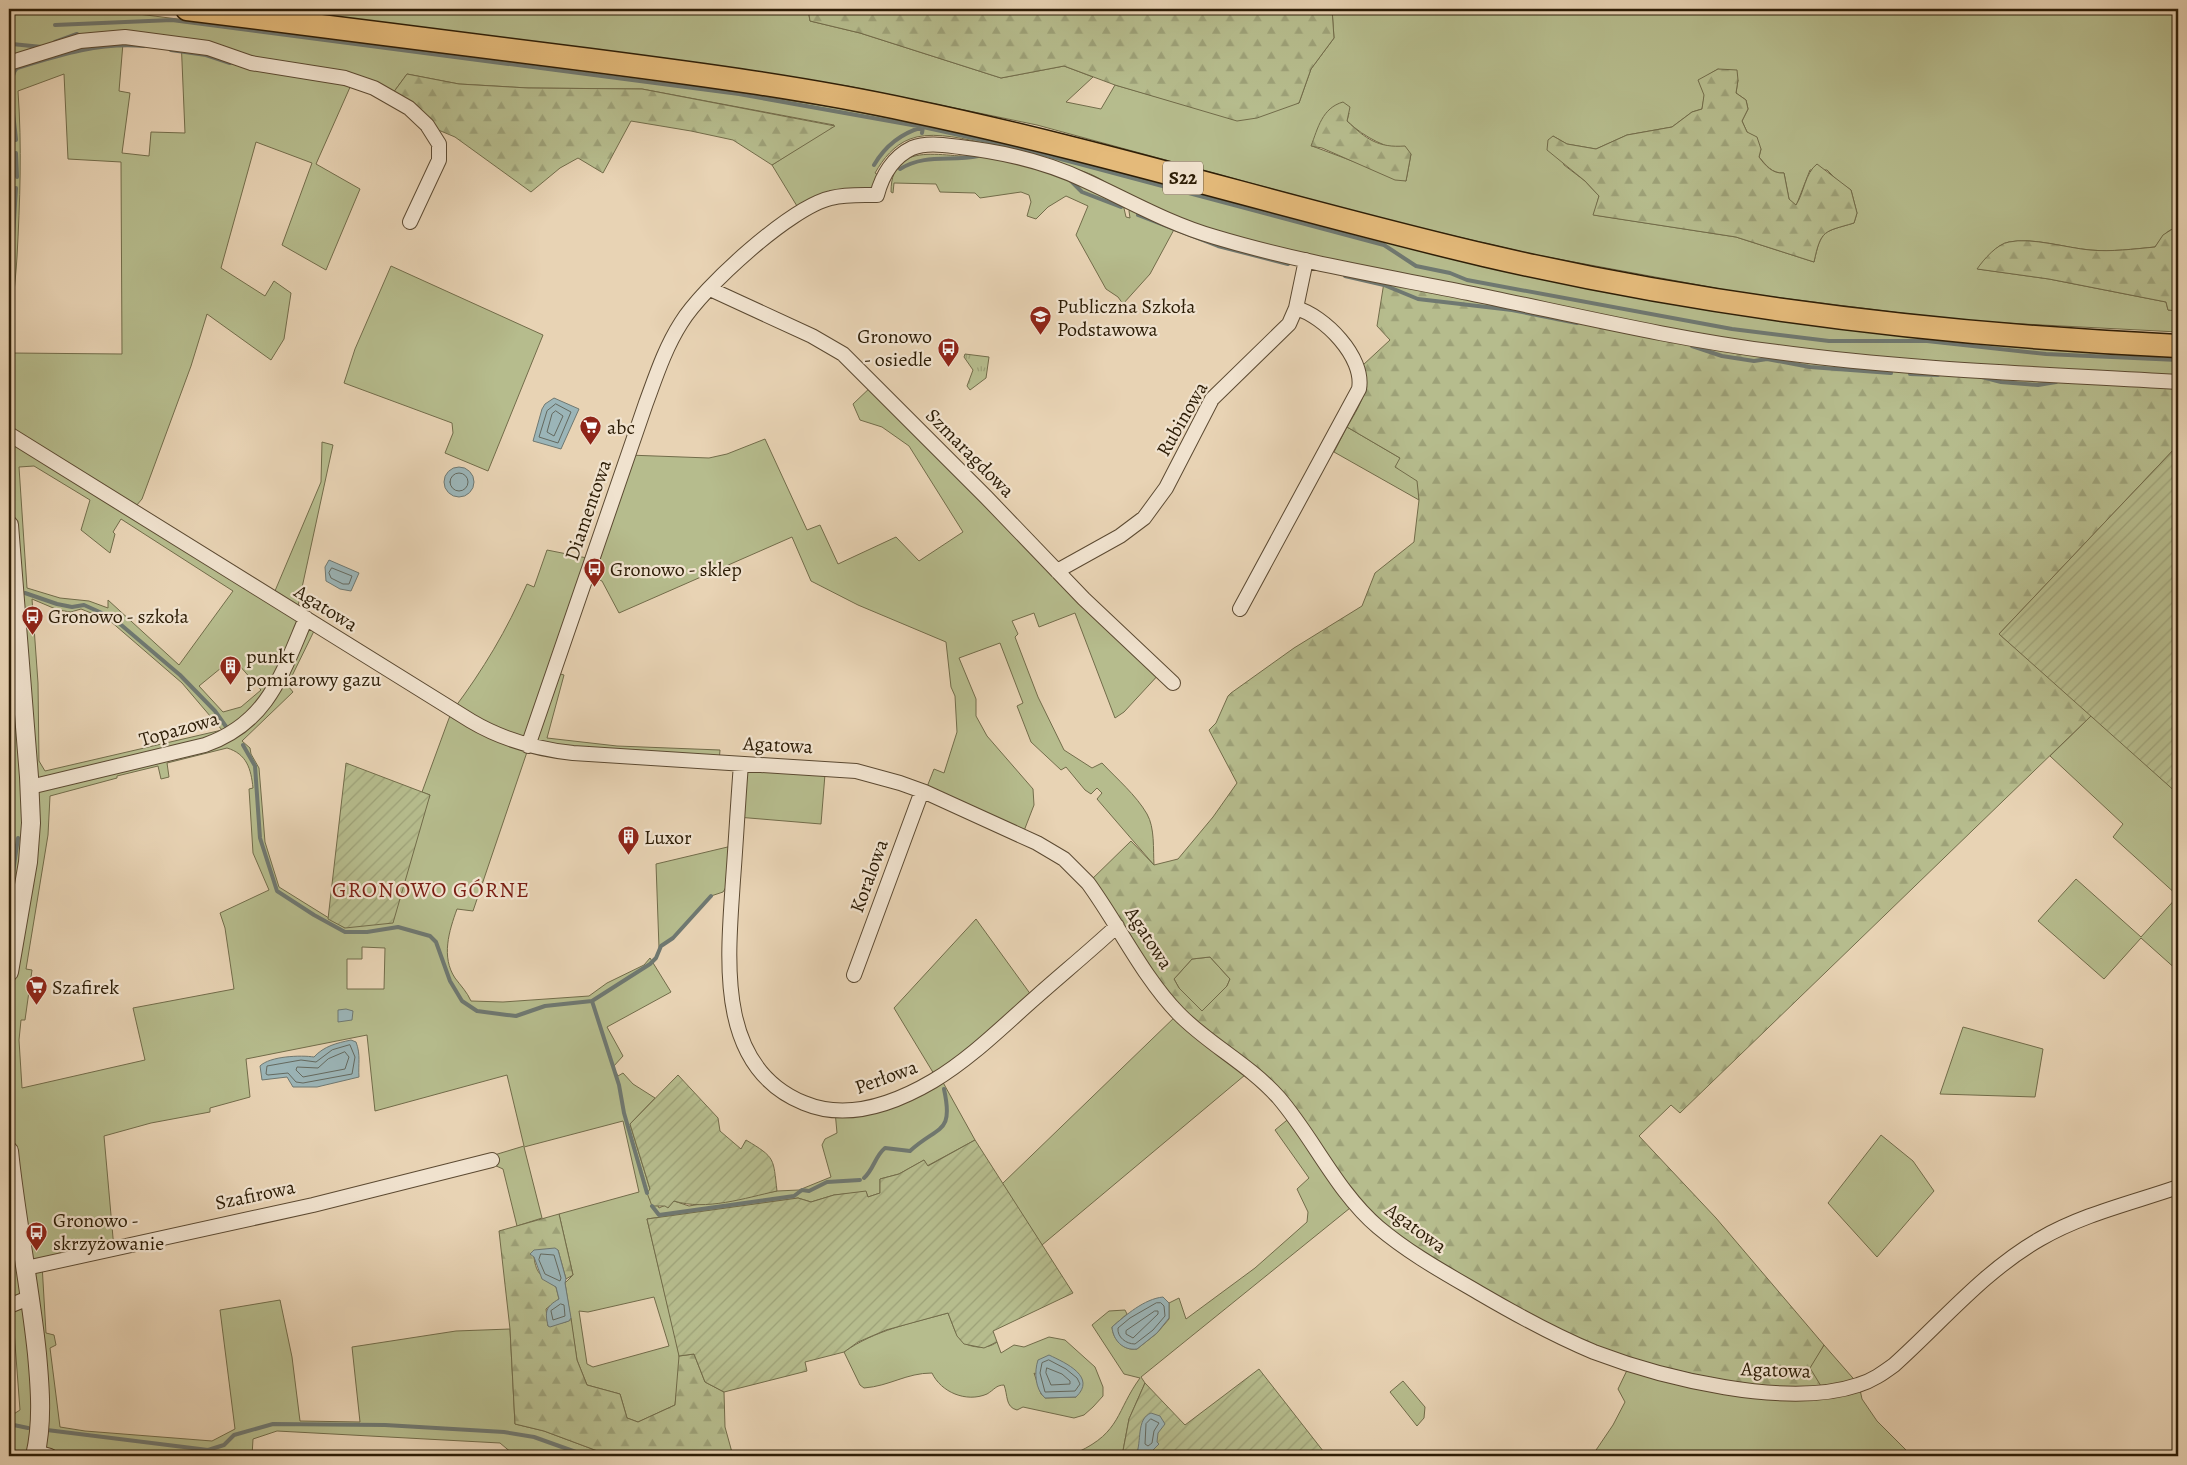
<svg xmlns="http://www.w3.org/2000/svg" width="2187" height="1465" font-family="Alegreya,serif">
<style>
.grass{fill:#b6bc8d;stroke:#726c4a;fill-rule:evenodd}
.forest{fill:url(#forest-firs);stroke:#726c4a;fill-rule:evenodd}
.park{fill:url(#park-tufts);stroke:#726c4a}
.garden{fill:url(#garden-furrows);stroke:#726c4a}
.water{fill:#9bb5b8;stroke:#6f7871}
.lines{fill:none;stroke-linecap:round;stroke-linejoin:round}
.shore{stroke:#64695f;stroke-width:1}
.stream{stroke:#6f7871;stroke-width:4}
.minor-casing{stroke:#5c4a32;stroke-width:16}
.tertiary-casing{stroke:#5c4a32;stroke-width:20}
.trunk-casing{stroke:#2d1d06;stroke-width:25}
.minor{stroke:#f0e2ce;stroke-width:14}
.tertiary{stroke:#f0e2ce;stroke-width:18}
.trunk{stroke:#e4ba7a;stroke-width:22}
.labels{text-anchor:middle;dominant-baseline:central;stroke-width:4.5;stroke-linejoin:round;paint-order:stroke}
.shield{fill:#f0e2ce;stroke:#685842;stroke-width:1}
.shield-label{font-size:19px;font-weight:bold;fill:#2d1d06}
.poi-label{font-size:20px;fill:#2d1d06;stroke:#f0e2ce;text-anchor:start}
.street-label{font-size:20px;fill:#2d1d06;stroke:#f0e2ce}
.quarter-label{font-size:22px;letter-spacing:1px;fill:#7a1f14;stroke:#f0e2ce}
</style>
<defs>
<pattern id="forest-firs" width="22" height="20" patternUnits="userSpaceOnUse" patternTransform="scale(1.25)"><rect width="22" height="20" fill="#b6bc8d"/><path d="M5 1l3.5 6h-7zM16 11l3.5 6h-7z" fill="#9da178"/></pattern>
<pattern id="park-tufts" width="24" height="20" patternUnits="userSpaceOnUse" patternTransform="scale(1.25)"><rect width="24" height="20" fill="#b6bc8d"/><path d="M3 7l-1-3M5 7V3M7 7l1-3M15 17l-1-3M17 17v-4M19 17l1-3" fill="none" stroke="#9da178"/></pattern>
<pattern id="garden-furrows" width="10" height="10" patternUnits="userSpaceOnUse" patternTransform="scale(1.25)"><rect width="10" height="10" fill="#b6bc8d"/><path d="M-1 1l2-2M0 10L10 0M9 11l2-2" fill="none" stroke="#9da178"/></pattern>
</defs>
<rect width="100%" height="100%" fill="#e8d3b4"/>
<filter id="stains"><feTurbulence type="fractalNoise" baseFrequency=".004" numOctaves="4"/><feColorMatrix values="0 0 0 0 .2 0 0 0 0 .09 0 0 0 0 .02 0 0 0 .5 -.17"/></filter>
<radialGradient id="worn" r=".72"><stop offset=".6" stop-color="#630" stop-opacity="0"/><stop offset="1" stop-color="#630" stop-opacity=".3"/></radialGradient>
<path class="grass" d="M9 9H99L648 79 839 108 1013 144 1519 272 2178 356V382L1780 353 1404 280 1177 224 1150 274 1123 304 1118 297 1106 289 1076 235 1088 206 1066 196 1048 207 1036 219 1027 216 1031 202 1029 195 1021 192 980 198 975 193 940 192 936 184 894 183 893 193 891 192C891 133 955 163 987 155L1066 177 1123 204 1126 217 1130 218 1129 211 1133 203C1123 196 1113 186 1102 180 1087 171 1072 168 1055 164 1019 155 945 125 910 139 894 145 883 159 875 173L883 178 879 186 800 211 772 165 834 125 642 89 528 88 459 84 407 74 393 93 355 76 316 164 360 189 326 270 282 245 312 163 256 142 221 268 265 296 274 281 291 293 284 339 271 360 207 314 191 366 142 499 136 506 272 598 321 482 322 442 333 445 298 606 314 631 290 680 291 682 289 687 293 692 242 741 250 748 251 754 259 768 265 842 279 887 345 928 421 819 430 795 422 792 448 721 450 716 454 719 457 713 453 710C483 670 507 630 527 584L534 587 547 550 592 559 628 455 709 458 727 454 765 439 807 530 820 525 838 564 896 537 919 561 963 532 909 446 882 427 860 420 853 404 874 384 1161 672 1124 712 1115 718 1075 613 1039 627 1034 613 1012 621 1018 634 1015 637 1038 697 1064 750 1092 768 1102 763C1117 779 1136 795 1147 814 1155 828 1153 849 1154 865L1097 799 1102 793 1097 788 1091 794 1085 790 1066 767 1061 770 1031 742 1017 706 1023 703 1000 643 959 658 976 699V716L987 736 1033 789 1034 805 1022 836 925 792 934 769 944 773 957 732 955 696 951 687 946 642 858 605 811 581 792 537 619 613 602 581 586 575 553 672 564 675 547 738 617 746 720 750 719 762 527 752 473 911 457 909C449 931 441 957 455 978 461 986 467 992 471 1001L503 1002 589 996 607 983 644 965 650 958 671 992 607 1027 623 1056 613 1067 618 1076 623 1073 633 1084 655 1098 630 1124 650 1189 659 1208 674 1201 689 1206 777 1191 799 1190 831 1177 822 1145 825 1139 837 1133 835 1111H851L937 1079 894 1008 976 919 1034 999 940 1077 975 1140 927 1166 924 1160 899 1174 880 1179V1193L868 1197 866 1192 834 1195 811 1202 798 1198 647 1219 678 1349 680 1362 675 1405 638 1422 627 1418 620 1394 587 1385 577 1360 565 1283 573 1275 559 1214 639 1192 623 1121 524 1147 542 1218 517 1226 503 1169 494 1165 491 1156 524 1146 507 1075 375 1111 367 1035 246 1059 250 1097 210 1108V1112L151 1123 104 1136 114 1249 42 1264 46 1333 54 1335 56 1345 50 1348 60 1427 85 1431 212 1441 235 1429 220 1310 280 1300 292 1357 300 1421 360 1422 352 1347 456 1331 510 1329 515 1424 544 1431 611 1456H523L513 1454 500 1443 277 1431 253 1439 252 1456H9V1417L20 1410 13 1317 9 1298V873L14 840 9 839V784L13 782 9 756V731L24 726 17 632 9 636V94L11 93ZM124 31 181 38 185 133 151 132 149 156 122 153 130 93 119 91ZM64 74 68 159 121 162 122 354 11 353C10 321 15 289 17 257 20 201 22 147 18 91ZM34 466 90 500 81 530 110 553 115 534 113 532 121 519 233 591 179 665 108 600V608L89 601 60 598 27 588 19 467ZM32 599 58 610 71 612 81 609 109 620 182 683 222 730 45 771 39 761 38 683ZM238 664 261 690 241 707 223 712 199 686 221 668ZM227 748C247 754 251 769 253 788L249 789 253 853 269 890 220 913 225 928 234 989 133 1008 145 1060 22 1088 19 1040 21 1020H25L32 970 26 969 48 835 50 796 117 778V776L158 766 161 779 169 777 167 763ZM362 947 385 948 384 989H347V959H362ZM654 1297 669 1346 593 1367 587 1364 579 1311 588 1312Z
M261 9H808L810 21 860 33 1001 78 1064 66 1093 77 1066 102 1101 109 1115 85 1189 106 1299 103 1311 69 1334 38 1332 9H2178V228C2167 228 2161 239 2155 247 2134 249 2111 252 2090 250 2066 248 2033 237 2009 242 1997 244 1985 259 1978 269L2049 279 2166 302 2168 310 2178 311V332L1965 321 1742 293 1536 255 1390 221 1037 125 848 86ZM1718 69 1738 80 1736 93 1746 100 1748 109 1742 121 1747 132 1761 149 1759 157C1766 165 1772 174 1784 173L1789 199 1796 206 1810 170H1827L1839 182 1851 190 1857 213 1854 223C1824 232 1821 229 1814 262L1736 237 1594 215 1599 196 1585 181 1564 165 1553 136 1567 144 1596 149 1627 135 1672 127 1692 112 1702 109 1708 75ZM1349 113 1347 121C1366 139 1386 147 1411 154L1406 181 1312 146Z
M391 266 543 335 488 471 445 453 453 433 452 423 344 383 355 349Z
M1347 427 1400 458 1418 481 1419 500 1334 452Z
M2092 715 2178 794V971L2141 938 2104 979 2038 921 2076 879 2141 937 2178 896 2113 837 2123 824 2050 756Z
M741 764 825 774 821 824 737 817Z
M736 845 733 876 723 892 711 896 673 938 659 948 656 864Z
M1210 957 1230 979 1227 986 1202 1011 1179 988 1174 979 1192 959Z
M1178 1014 1251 1070 1042 1245 1002 1184Z
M1963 1027 2043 1049 2035 1097 1940 1094Z
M1292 1116 1355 1204 1141 1377 1145 1383 1129 1419 1122 1456H1081L1078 1452C1121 1432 1116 1411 1140 1378L1124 1374 1092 1325 1109 1311 1125 1310 1127 1314 1112 1327C1113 1340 1124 1351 1137 1349L1157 1333 1169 1319V1303L1179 1298 1186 1319 1255 1268 1307 1222 1308 1212 1297 1189 1309 1178 1275 1130Z
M1881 1135 1913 1161 1934 1191 1877 1257 1828 1203Z
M948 1313C956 1331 956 1345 978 1347 986 1347 990 1347 997 1342L1001 1353 1014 1345 1024 1347 1049 1337 1065 1340 1095 1367 1103 1387V1396L1093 1407 1084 1415 1074 1418 1023 1407 1017 1410C1005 1407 1008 1395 1004 1385 996 1385 994 1390 987 1394 966 1403 941 1392 932 1373 906 1373 890 1386 864 1388L860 1385 844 1352C875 1330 912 1323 948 1313ZM1034 1373 1076 1397 1045 1398 1041 1394Z
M1824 1345 1859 1385 1862 1399 1877 1421 1912 1456H1592L1613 1425 1625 1402 1618 1389 1630 1364 1823 1391 1809 1368Z
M1403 1381 1425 1407 1424 1418 1417 1426 1390 1392Z"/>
<path class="forest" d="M808 9H1332L1334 38 1311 69 1299 103 1257 118 1237 121 1115 85 1064 66 1001 78 860 33 810 21Z
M1718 69 1737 70 1738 80 1736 93 1746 100 1748 109 1742 121 1747 132 1757 137 1761 149 1759 157C1765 165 1772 174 1784 173L1789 199 1796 205C1804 193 1805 173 1817 164L1851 190 1857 213 1854 223C1824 232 1821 229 1814 262L1736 237 1593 215 1599 196 1585 181 1547 150 1548 140 1553 136 1567 144 1596 149 1627 135 1672 127 1692 112 1702 109 1704 95 1698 80Z
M407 74 459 84 528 88 642 89 835 126 772 165 733 140 691 131 631 121 603 173 578 158 560 168 531 192 455 137 436 129 393 93Z
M1343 102 1350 107 1347 121C1366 139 1378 148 1405 146L1411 154 1406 181 1395 180 1322 148 1311 146C1318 128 1322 108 1343 102Z
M2174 228H2178V311L2168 310 2166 302 2049 279 1977 269C1984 259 1997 244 2009 242 2031 237 2067 248 2090 250 2111 252 2134 249 2155 247L2163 235Z
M1385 276 1747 348 2178 382V445L1999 634 2092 715 1680 1113 1671 1105 1639 1136 1716 1218 1824 1345 1810 1368 1824 1391 1772 1392 1593 1351 1377 1226 1283 1103 1196 1030 1088 883 1131 841 1154 865 1178 859 1213 817 1237 783 1209 730 1216 723 1228 696 1231 693 1294 648 1362 606 1375 573 1414 542 1419 500 1417 481 1395 467 1400 458 1347 427C1358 408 1372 388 1363 365L1390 340 1377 326ZM1210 957 1230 979 1227 986 1202 1011 1179 988 1174 979 1192 959Z
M559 1214 573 1275 566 1279 558 1250 534 1257C536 1275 543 1277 556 1287L559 1299 546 1309 548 1326 566 1322 571 1318 577 1360 587 1385 620 1394 627 1418 638 1422 675 1405 679 1356 694 1354 705 1382 724 1392 725 1427 733 1456H611L544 1431 515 1424 510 1329 499 1231Z"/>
<path class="park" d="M965 354 989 357 986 378 970 390 967 386 973 370 964 357Z"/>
<path class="garden" d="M2178 445V794L1999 634Z
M346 763 430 795 393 923 345 928 328 919Z
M678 1075 718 1118 720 1131 741 1149 746 1140C776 1158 773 1158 777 1191 745 1198 706 1211 674 1201L668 1208 665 1206H652L647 1193 650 1189 630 1124Z
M975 1140 1073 1293 993 1331 997 1342 984 1348 964 1344 957 1336 948 1313 886 1330 858 1342 844 1352 805 1362 807 1371 724 1392 705 1382 694 1354 679 1356 647 1219 798 1198 811 1202 834 1195 866 1191 868 1197 880 1193V1179L899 1174 924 1160 928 1166Z
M1259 1369 1327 1456H1122L1129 1419 1145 1383 1185 1425Z"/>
<path class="water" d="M554 398 579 409 561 449 533 441 542 409 545 404Z
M444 482a15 15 0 1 1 30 0a15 15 0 1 1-30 0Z
M329 560 359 573 351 591 340 589 326 581 325 567Z
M346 1009 353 1011 352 1020 338 1022V1010Z
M351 1040 356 1042C361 1055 358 1064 359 1077L317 1087H293L287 1077 262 1080 260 1066C270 1056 301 1055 314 1057 324 1046 337 1043 351 1040Z
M555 1248 558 1250 566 1279 565 1283 571 1318 569 1321 550 1327 548 1326C545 1312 545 1307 559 1299L556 1287 542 1279 534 1257 530 1254 534 1250Z
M1163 1297 1169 1303V1318L1157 1333 1137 1349C1123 1351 1113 1340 1112 1327 1126 1315 1144 1299 1163 1297Z
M1049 1355C1066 1363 1097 1377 1076 1397L1045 1398C1035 1389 1034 1372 1038 1360Z
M1151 1413 1160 1416 1165 1424 1158 1433 1157 1442 1159 1444 1150 1453 1151 1456H1136C1142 1441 1136 1419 1151 1413Z"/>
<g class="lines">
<path class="shore" d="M556 404 571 412 558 443 539 437 547 411Z
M556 411 563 416 554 436 547 432 552 414Z
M450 482a9 9 0 1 1 18 0a9 9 0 1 1-18 0Z
M332 568 352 576 349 584H343L331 578 329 573Z
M350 1045 355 1057 352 1074 303 1083 296 1082 288 1073 268 1075 266 1074 267 1066 301 1060 316 1062 332 1050Z
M345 1052 349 1057 345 1069 303 1077 296 1070 297 1067 318 1068 328 1059Z
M541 1254 554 1255 561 1278 560 1281 545 1274 539 1260Z
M1161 1303 1164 1306 1165 1316 1153 1330 1135 1344C1126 1344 1117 1337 1118 1328L1130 1318 1156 1303Z
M561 1304 564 1305 565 1316 553 1320 551 1311Z
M1155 1311H1158V1314L1133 1338 1126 1334V1331Z
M1049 1360 1066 1369 1077 1378 1080 1384 1075 1391 1045 1392 1040 1373 1042 1363Z
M1047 1368 1062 1374 1070 1381V1384L1051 1385 1046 1373Z
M1151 1419 1159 1423 1154 1431 1152 1443 1148 1446 1145 1444 1146 1424Z"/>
<path class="stream" d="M55 25 172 20 739 94 923 127 1027 150 1384 245 1416 266 1450 273 1467 280 1732 329 1829 341H1927L2046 354 2178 360
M55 42 77 34
M12 44 42 47
M171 50 206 55 230 63
M16 140C15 125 6 77 17 68 59 55 99 42 144 46
M16 153 17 177
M874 165C885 146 902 133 923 127L922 133
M900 169C926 153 951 162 978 156
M1069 179 1082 192 1121 207
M1138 215 1218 246 1288 264
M13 237 16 188
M1345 276 1384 285 1418 299 1512 310 1577 323
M9 293 12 246
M1692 346 1722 356 1754 361 1767 359 1810 367 1891 373
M9 357 12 392
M1910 374 1938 375
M1982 377 2001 382 2038 385 2056 382
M25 593 57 604 72 607 84 605 113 618 180 675 215 711 227 728
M243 745 255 766 260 838 277 891 314 915 345 932H367L398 927 430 936 436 942 450 981 462 1001 477 1011 507 1015 516 1016 545 1006 592 1001 650 964 656 958 661 946 673 938 711 896
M9 900 18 838
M592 1001 619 1085 624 1113 647 1193
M864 1178C874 1169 875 1156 885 1148L910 1151C938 1125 954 1135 944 1089
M652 1206 659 1215 794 1196 802 1190 809 1191 827 1182 860 1180
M9 1424 28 1428
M47 1430 208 1450 224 1445 234 1435 273 1424 385 1425 504 1432 534 1437 587 1456"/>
<defs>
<path id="minor" d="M9 63 80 41 125 37 208 48 251 63 345 78 374 88 409 108 427 125 439 144V160L410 222
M710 289 812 336 843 354 986 497 1084 599 1173 683
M9 434 471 721C503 740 536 749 573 753L856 771 900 783 925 792 1037 843 1064 859 1088 883C1118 924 1143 977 1178 1013 1209 1045 1249 1064 1279 1098 1314 1139 1337 1192 1378 1227 1410 1254 1445 1273 1481 1294 1517 1315 1555 1336 1594 1352 1662 1378 1787 1409 1858 1385 1872 1381 1883 1373 1894 1365 1941 1323 1984 1271 2040 1239 2083 1214 2132 1203 2178 1187
M1057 571 1120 536 1144 518 1166 488 1212 399 1289 324 1296 308 1306 260
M1240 609 1359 389C1365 357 1324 316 1296 308
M528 746 646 403C656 376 665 348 681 323 703 287 791 207 831 198 846 194 862 195 877 195 882 176 893 157 912 148 927 142 944 145 960 147 1003 152 1044 161 1084 180 1128 200 1169 224 1215 237 1298 262 1384 276 1468 293 1571 314 1673 339 1777 352 1910 370 2045 374 2178 382
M741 764C738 802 736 841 733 880 728 958 715 1067 804 1103 847 1121 894 1104 933 1081 970 1059 1002 1027 1035 998 1062 974 1090 951 1117 926
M30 787 205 745C268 723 282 674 306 618
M854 975 922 791
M26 1268 313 1205 492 1160
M9 1306 31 1297
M36 1452 50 1456"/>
<path id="tertiary" d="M9 525 29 777 31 823 28 862 9 972
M9 1151C16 1219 30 1286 37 1354 40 1387 43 1423 35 1456"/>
<path id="trunk" d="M187 9C321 26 456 43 590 60 698 74 806 88 912 111 1104 151 1292 210 1484 255 1712 308 1944 335 2178 346"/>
</defs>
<use href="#minor" class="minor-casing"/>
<use href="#tertiary" class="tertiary-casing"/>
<use href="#trunk" class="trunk-casing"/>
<use href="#minor" class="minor"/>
<use href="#tertiary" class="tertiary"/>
<use href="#trunk" class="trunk"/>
</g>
<defs>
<symbol id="school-pin" viewBox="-11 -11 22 30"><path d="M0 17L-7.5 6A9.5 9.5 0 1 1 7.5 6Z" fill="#8f2418" stroke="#f0e2ce"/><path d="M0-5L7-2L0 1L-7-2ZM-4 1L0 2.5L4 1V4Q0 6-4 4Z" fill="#fff"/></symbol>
<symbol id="bus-pin" viewBox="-11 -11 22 30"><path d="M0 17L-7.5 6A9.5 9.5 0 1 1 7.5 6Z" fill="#8f2418" stroke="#f0e2ce"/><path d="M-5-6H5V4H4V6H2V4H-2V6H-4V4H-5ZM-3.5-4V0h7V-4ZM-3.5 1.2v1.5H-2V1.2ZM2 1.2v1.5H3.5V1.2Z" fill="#fff"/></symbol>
<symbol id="supermarket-pin" viewBox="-11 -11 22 30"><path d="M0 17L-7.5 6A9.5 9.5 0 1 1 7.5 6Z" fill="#8f2418" stroke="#f0e2ce"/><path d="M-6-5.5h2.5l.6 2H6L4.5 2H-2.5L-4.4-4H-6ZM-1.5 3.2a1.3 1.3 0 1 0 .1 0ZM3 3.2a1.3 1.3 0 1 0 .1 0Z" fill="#fff"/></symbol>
<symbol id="building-pin" viewBox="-11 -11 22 30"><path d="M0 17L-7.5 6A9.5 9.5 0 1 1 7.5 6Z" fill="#8f2418" stroke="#f0e2ce"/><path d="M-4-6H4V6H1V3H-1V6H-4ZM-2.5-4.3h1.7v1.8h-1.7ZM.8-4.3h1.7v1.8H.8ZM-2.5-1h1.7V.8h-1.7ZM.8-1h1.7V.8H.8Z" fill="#fff"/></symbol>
</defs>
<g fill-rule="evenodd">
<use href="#school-pin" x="1028" y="304" width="25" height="34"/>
<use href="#bus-pin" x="936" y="336" width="25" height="34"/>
<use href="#supermarket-pin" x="578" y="414" width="25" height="34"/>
<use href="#bus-pin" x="582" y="556" width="25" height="34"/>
<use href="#bus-pin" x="20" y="604" width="25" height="34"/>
<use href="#building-pin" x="218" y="654" width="25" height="34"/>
<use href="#building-pin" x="616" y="824" width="25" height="34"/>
<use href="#supermarket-pin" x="24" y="974" width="25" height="34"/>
<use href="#bus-pin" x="24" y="1220" width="25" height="34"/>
</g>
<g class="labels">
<rect class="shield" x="1163" y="161.5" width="40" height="33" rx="4"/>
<g class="shield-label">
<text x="1183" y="178">S22</text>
</g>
<g class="poi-label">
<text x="1057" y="306">Publiczna Szkoła<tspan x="1057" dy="23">Podstawowa</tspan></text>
<text x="932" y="336" text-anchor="end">Gronowo<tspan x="932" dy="23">- osiedle</tspan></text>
<text x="607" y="427">abc</text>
<text x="610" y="569">Gronowo - sklep</text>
<text x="48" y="616">Gronowo - szkoła</text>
<text x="246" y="656">punkt<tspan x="246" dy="23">pomiarowy gazu</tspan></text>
<text x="644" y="837">Luxor</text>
<text x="52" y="987">Szafirek</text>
<text x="53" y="1220">Gronowo -<tspan x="53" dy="23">skrzyżowanie</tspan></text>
</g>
<g class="street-label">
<text transform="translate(1182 419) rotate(-60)">Rubinowa</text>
<text transform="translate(970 453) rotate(45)">Szmaragdowa</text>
<text transform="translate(588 510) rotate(-71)">Diamentowa</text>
<text transform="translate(326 608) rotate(32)">Agatowa</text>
<text transform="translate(179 729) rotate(-16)">Topazowa</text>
<text transform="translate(778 745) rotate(3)">Agatowa</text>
<text transform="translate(869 876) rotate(-70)">Koralowa</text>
<text transform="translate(1149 938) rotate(57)">Agatowa</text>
<text transform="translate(886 1077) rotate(-20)">Perłowa</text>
<text transform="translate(255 1195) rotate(-12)">Szafirowa</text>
<text transform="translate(1416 1228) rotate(36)">Agatowa</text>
<text transform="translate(1776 1370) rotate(2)">Agatowa</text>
</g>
<g class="quarter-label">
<text x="431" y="890">GRONOWO GÓRNE</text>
</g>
</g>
<rect width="2187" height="1465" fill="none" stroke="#e8d3b4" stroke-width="30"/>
<rect x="10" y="10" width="2167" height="1445" fill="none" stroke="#2d1d06" stroke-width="2.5"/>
<rect x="15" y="15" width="2157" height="1435" fill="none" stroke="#2d1d06"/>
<rect width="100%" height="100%" filter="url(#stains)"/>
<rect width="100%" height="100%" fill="url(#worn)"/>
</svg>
